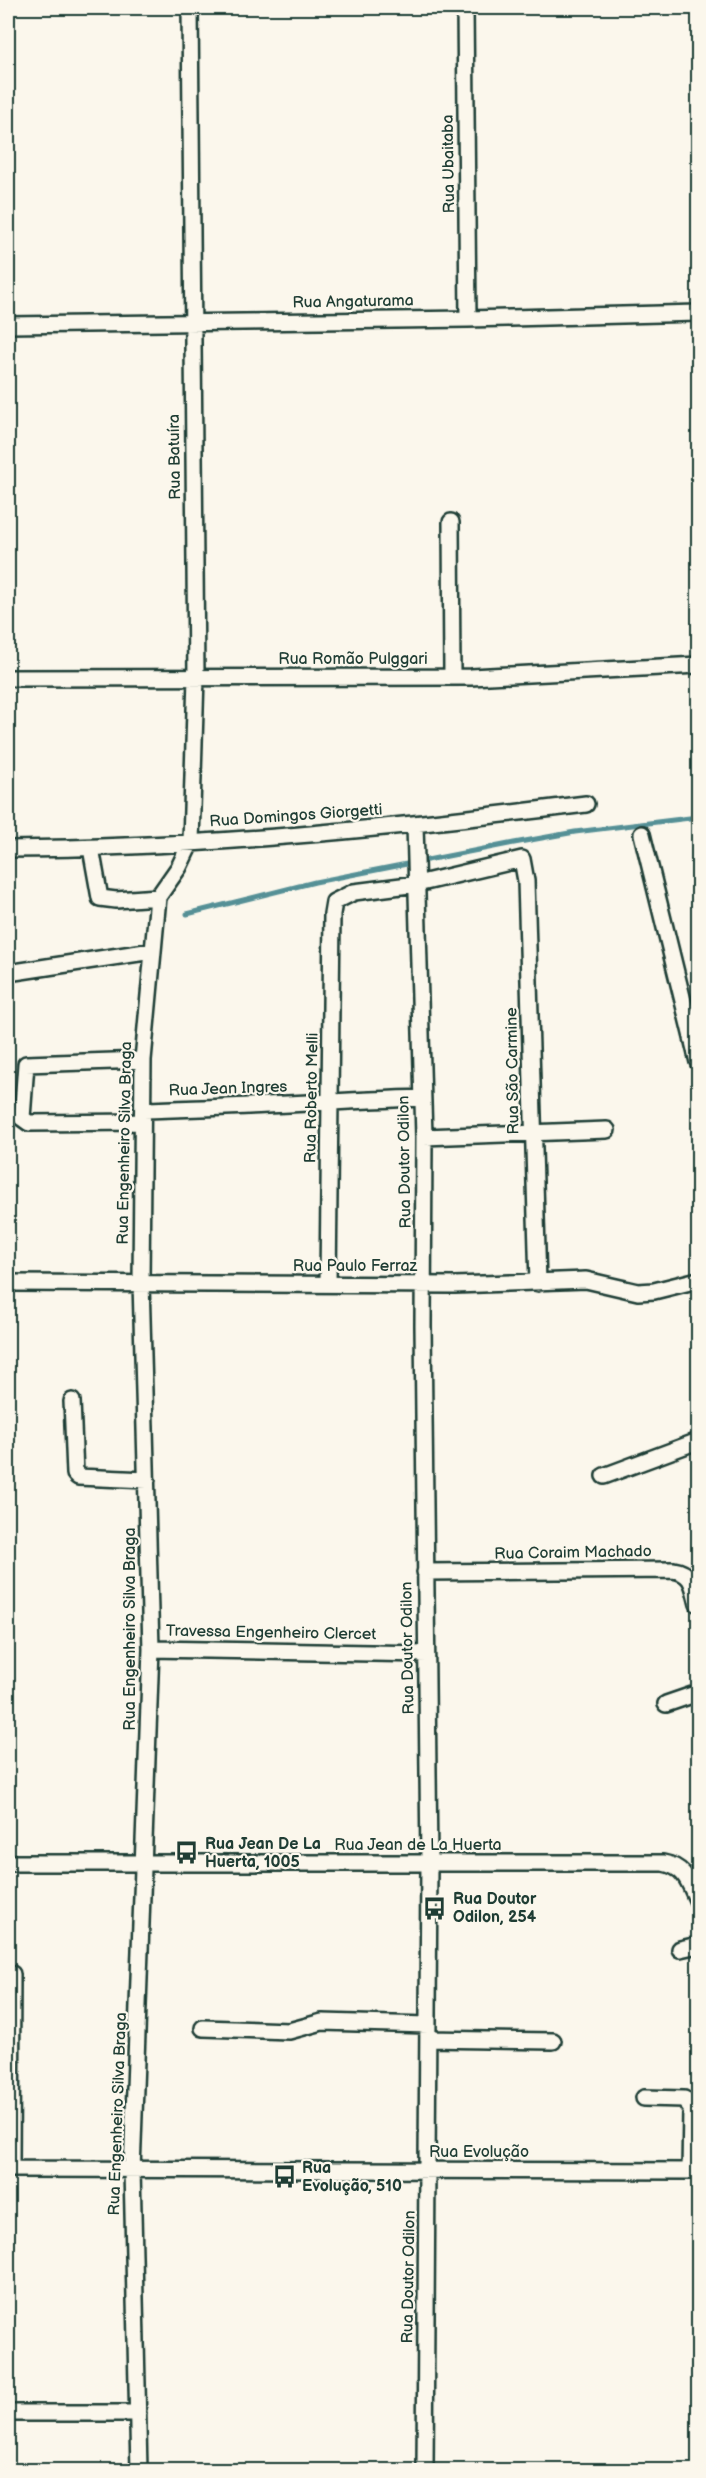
<svg xmlns="http://www.w3.org/2000/svg" width="706" height="2478" font-family="'Balsamiq Sans',sans-serif">
<style>
.lines{fill:none;stroke-linecap:round;stroke-linejoin:round}
.stream{stroke:#559096;stroke-width:5}
.minor-casing{stroke:#1f3d34;stroke-width:20}
.minor{stroke:#fbf7ec;stroke-width:15}
.labels{text-anchor:middle;dominant-baseline:central;stroke-width:4.5;stroke-linejoin:round;paint-order:stroke}
.street-label{font-size:16px;fill:#1f3d34;stroke:#fbf7ec}
.poi-label{font-size:16px;font-weight:bold;fill:#1f3d34;stroke:#fbf7ec;text-anchor:start}
</style>
<rect width="100%" height="100%" fill="#fbf7ec"/>
<filter id="ink" filterUnits="userSpaceOnUse"><feTurbulence type="fractalNoise" baseFrequency=".0167" numOctaves="2"/><feDisplacementMap in="SourceGraphic" scale="12" xChannelSelector="R" yChannelSelector="G"/><feConvolveMatrix kernelMatrix="1 2 1 2 8 2 1 2 1" color-interpolation-filters="sRGB"/></filter>
<g filter="url(#ink)">
<g class="lines">
<path class="stream" d="M187 914 315 882 514 843 575 832 698 817"/>
<defs>
<path id="minor" d="M465 8 468 319
M8 325 468 319 698 313
M451 522 452 677
M8 678 471 677 698 665
M415 825 424 1137 423 1326 429 1862 425 2470
M642 834 698 1062
M91 848 100 898 116 900 158 897
M8 849C201 848 394 828 586 804
M158 897 179 867 191 842 196 677 190 8
M8 973 152 951
M143 1110C236 1108 329 1101 422 1098
M142 1122 29 1123 22 1118 26 1064 143 1060
M424 1137 607 1130
M8 1283 455 1285 586 1280 638 1292 654 1291 698 1280
M328 1284 332 914 334 902 354 892 417 884 522 859 526 881 538 1283
M72 1401 75 1474 78 1477 147 1480
M604 1476 698 1441
M425 1572 673 1570C693 1573 693 1586 698 1604
M151 1649 426 1654
M666 1704 698 1693
M8 1863H663C686 1867 689 1883 698 1902
M680 1949 698 1945
M203 2028 289 2031 322 2022 428 2025
M428 2039 553 2041
M644 2098 684 2099 691 2109 690 2171
M8 2169 698 2171
M11 2169 12 1974
M8 2413H138
M139 2470 132 2170 151 1649 141 1282 143 1060 158 897"/>
</defs>
<use href="#minor" class="minor-casing"/>
<use href="#minor" class="minor"/>
</g>
</g>
<defs>
<symbol id="bus-bare" viewBox="-9 -9 18 18"><path d="M-5-6H5V4H4V6H2V4H-2V6H-4V4H-5ZM-3.5-4V0h7V-4ZM-3.5 1.2v1.5H-2V1.2ZM2 1.2v1.5H3.5V1.2Z" fill="#1f3d34" stroke="#fbf7ec" stroke-width="2.5" paint-order="stroke"/></symbol>
</defs>
<g fill-rule="evenodd">
<use href="#bus-bare" x="170" y="1836" width="33" height="33"/>
<use href="#bus-bare" x="418" y="1892" width="33" height="33"/>
<use href="#bus-bare" x="268" y="2160" width="33" height="33"/>
</g>
<g class="labels">
<g class="street-label">
<text transform="translate(449 164) rotate(-91)">Rua Ubaitaba</text>
<text transform="translate(353 302) rotate(-1)">Rua Angaturama</text>
<text transform="translate(175 457) rotate(-91)">Rua Batuíra</text>
<text x="353" y="659">Rua Romão Pulggari</text>
<text transform="translate(296 816) rotate(-4)">Rua Domingos Giorgetti</text>
<text transform="translate(513 1071) rotate(-91)">Rua São Carmine</text>
<text transform="translate(228 1089) rotate(-2)">Rua Jean Ingres</text>
<text transform="translate(312 1098) rotate(-89)">Rua Roberto Melli</text>
<text transform="translate(125 1143) rotate(-89)">Rua Engenheiro Silva Braga</text>
<text transform="translate(405 1162) rotate(-91)">Rua Doutor Odilon</text>
<text x="355" y="1266">Rua Paulo Ferraz</text>
<text transform="translate(573 1553) rotate(-1)">Rua Coraim Machado</text>
<text transform="translate(130 1629) rotate(-90)">Rua Engenheiro Silva Braga</text>
<text transform="translate(271 1633) rotate(1)">Travessa Engenheiro Clercet</text>
<text transform="translate(408 1648) rotate(-91)">Rua Doutor Odilon</text>
<text x="418" y="1845">Rua Jean de La Huerta</text>
<text transform="translate(118 2114) rotate(-88)">Rua Engenheiro Silva Braga</text>
<text x="479" y="2152">Rua Evolução</text>
<text transform="translate(409 2277) rotate(-89)">Rua Doutor Odilon</text>
</g>
<g class="poi-label">
<text x="205" y="1844">Rua Jean De La<tspan x="205" dy="18">Huerta, 1005</tspan></text>
<text x="453" y="1899">Rua Doutor<tspan x="453" dy="18">Odilon, 254</tspan></text>
<text x="302" y="2168">Rua<tspan x="302" dy="18">Evolução, 510</tspan></text>
</g>
</g>
<rect width="706" height="2478" fill="none" stroke="#fbf7ec" stroke-width="30"/>
<rect x="15" y="15" width="676" height="2448" fill="none" stroke="#1f3d34" stroke-width="2" filter="url(#ink)"/>
</svg>
